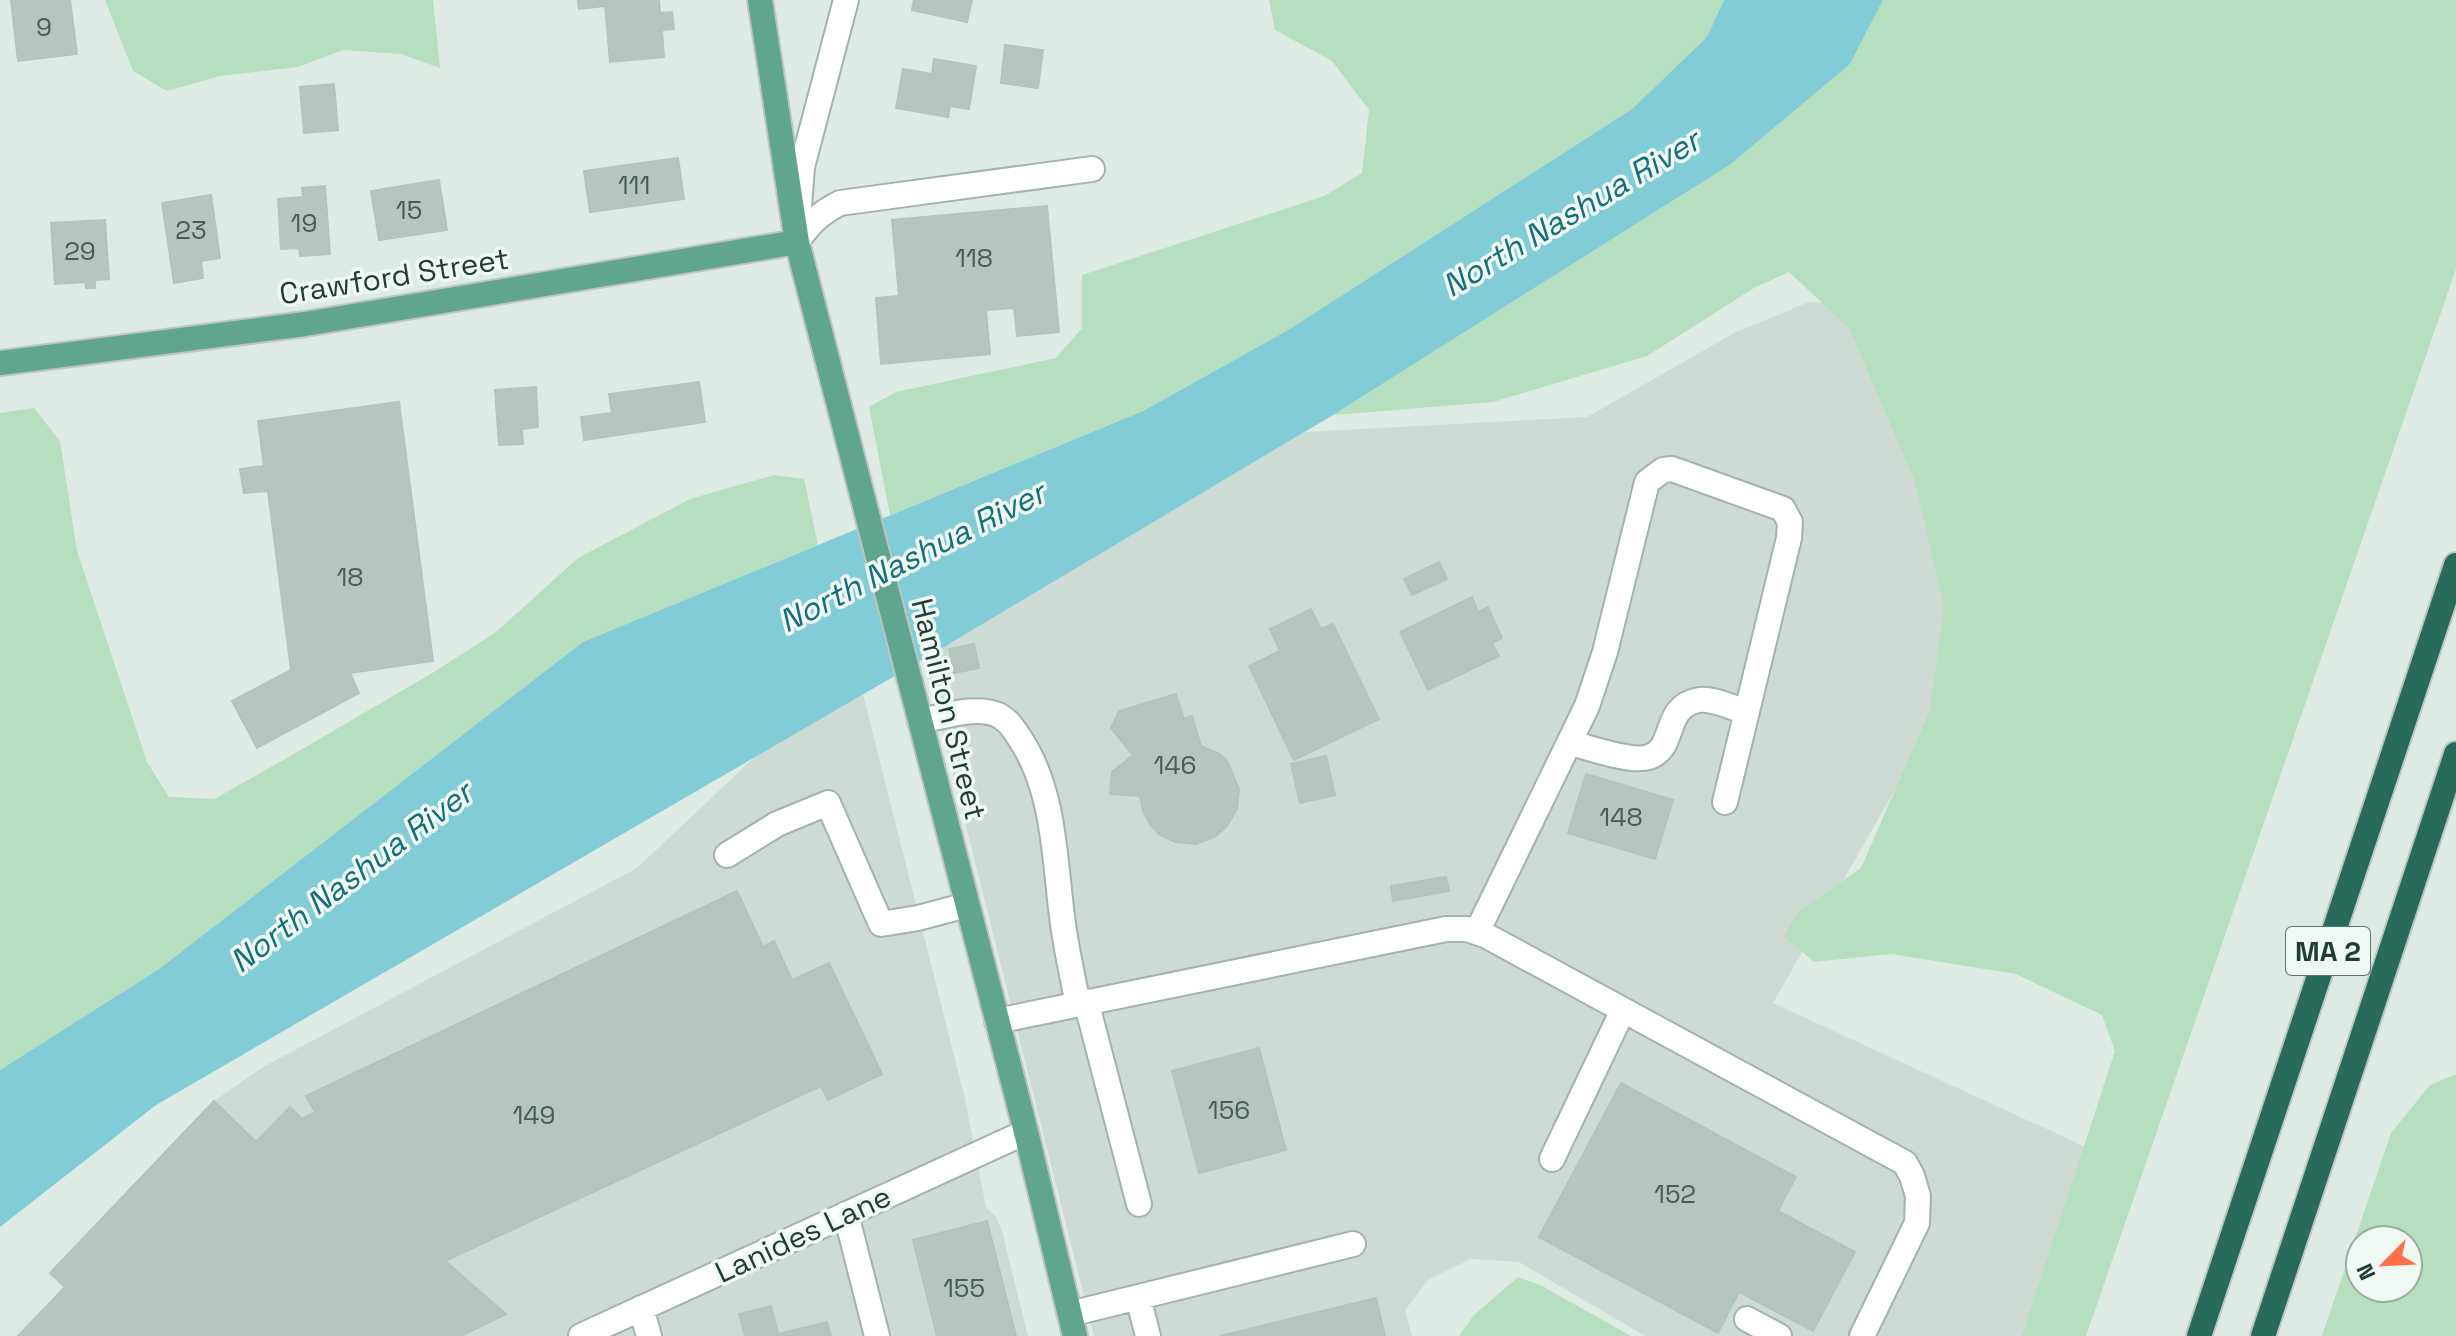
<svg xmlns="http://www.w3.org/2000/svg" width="2456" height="1336" font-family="'Space Grotesk',sans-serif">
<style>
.built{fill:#cddbd4}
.green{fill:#b5dfbf;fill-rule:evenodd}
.water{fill:#81ccd6}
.building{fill:#b4c6be;stroke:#b1c5bc;stroke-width:2}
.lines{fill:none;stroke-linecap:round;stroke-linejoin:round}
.minor-casing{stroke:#a1b3ac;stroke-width:28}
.major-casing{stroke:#bcc5c2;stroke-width:28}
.highway-casing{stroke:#bcc5c2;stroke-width:28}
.minor{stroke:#fff;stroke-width:24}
.major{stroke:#5fa590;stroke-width:24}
.highway{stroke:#286b5b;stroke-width:24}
.labels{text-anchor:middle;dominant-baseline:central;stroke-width:7;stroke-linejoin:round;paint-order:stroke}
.number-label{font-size:26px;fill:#445f56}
.shield{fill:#eff8f3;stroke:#5d756d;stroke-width:2}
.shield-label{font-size:28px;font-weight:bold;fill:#1e3d33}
.street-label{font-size:30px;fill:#1e3d33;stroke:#eff8f3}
.water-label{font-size:32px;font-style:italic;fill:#146f7d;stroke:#eff8f3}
</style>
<rect width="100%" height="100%" fill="#deebe5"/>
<path class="built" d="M1809 302 1866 305 1907 394 1964 669 1773 1003 2088 1148 2040 1336H1645L1519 1262 1471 1259 1429 1279 1405 1310 1412 1336H1094L924 658 1305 432 1587 417 1736 332Z
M863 694 965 1099 986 1207 996 1217 1002 1231 1028 1336H18L65 1287 50 1273 214 1101 263 1067 637 868 757 755Z"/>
<path class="green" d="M105 0H433L440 68 401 54 343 50 298 67 220 76 167 91 133 71Z
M1269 0H1724L1707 37 1632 109 1288 330 1143 411 890 515 869 407 896 392 1056 358 1082 328V275L1324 196 1362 173 1369 110 1332 61 1275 30Z
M1883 0H2456V269L2086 1336H2022L2115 1051 2102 1015 2016 974 1891 954 1814 962 1784 936 1798 912 1861 868 1930 710 1944 607 1915 482 1849 328 1789 272 1754 288 1647 356 1493 402 1333 415 1731 164 1850 64Z
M34 408 60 441 77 551 147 762 169 797 214 799 280 762 434 672 496 632 578 558 690 499 774 475 804 479 818 545 583 642 159 969 0 1070V413Z
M2456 1074V1336H2322L2391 1133 2430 1085ZM2360 1240H2408V1288H2360Z
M1518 1277 1540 1285 1631 1336H1459L1474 1315Z"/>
<path class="water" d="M1724 0H1883L1850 64 1731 164 1333 415 917 663 156 1105 0 1227V1070L159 969 583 642 1143 411 1288 330 1632 109 1707 37Z"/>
<path class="building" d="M11 0H70L77 54 18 61Z
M578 0H659L660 13 672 12 674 29 662 30 664 57 610 62 605 6 579 9Z
M914 0H972L967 22 912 10Z
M1005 45 1043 50 1038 88 1001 83Z
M934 59 976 66 969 109 950 106 948 117 896 108 903 69 932 74Z
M334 84 338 130 304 133 300 87Z
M678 158 684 199 590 212 584 171Z
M439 180 447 230 379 240 371 191Z
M325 186 330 254 300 256 299 248 281 249 278 199 303 197 302 188Z
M211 195 220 258 201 261 203 278 174 283 162 203Z
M1047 206 1059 332 1017 336 1014 308 986 310 990 354 881 364 876 298 899 296 892 220Z
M105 220 109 279 95 280V288H86L85 282 55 284 51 223Z
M699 382 705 422 584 440 581 417 612 413 609 394Z
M536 387 538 427 522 429 523 444 499 445 495 390Z
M399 402 433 661 350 673 359 693 257 748 232 701 291 670 268 491 244 493 240 469 264 466 258 421Z
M1439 562 1447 579 1412 595 1404 579Z
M1472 597 1478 612 1488 607 1502 638 1492 643 1499 656 1428 690 1400 632Z
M1311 609 1321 629 1333 624 1379 719 1294 760 1249 666 1280 651 1270 629Z
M974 644 979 668 954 673 949 649Z
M1176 694 1184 719 1192 716 1201 746 1220 754 1227 761 1239 789 1237 809 1227 826 1215 837 1196 844 1175 842 1160 835 1151 826 1143 811 1140 796 1110 794 1112 772 1133 755 1111 728 1119 711Z
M1326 756 1335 795 1300 803 1291 764Z
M1586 774 1673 800 1655 859 1568 833Z
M1446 877 1449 891 1393 901 1391 886Z
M737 891 763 947 774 941 792 980 829 963 882 1074 828 1100 821 1086 445 1261 506 1314 461 1336H18L65 1287 50 1273 214 1101 256 1142 290 1107 302 1119 315 1112 306 1096Z
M1259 1048 1286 1150 1199 1173 1172 1071Z
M1621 1083 1796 1177 1778 1211 1855 1252 1813 1331 1739 1292 1718 1333 1539 1237Z
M987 1221 1016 1336H937L913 1240Z
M1376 1298 1385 1336H1220Z
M771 1306 778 1334 827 1322 831 1336H745L739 1314Z"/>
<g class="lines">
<defs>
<path id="minor" d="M798 220 802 167 846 0
M797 242C809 224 820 213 840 203L1092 169
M920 721C943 717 975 705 998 715 1008 720 1013 728 1019 737 1057 793 1054 866 1064 931 1068 956 1073 980 1078 1004
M1571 743C1590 748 1632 763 1649 757 1677 748 1662 706 1699 700 1712 698 1733 708 1747 712
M727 855 777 824 828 803 881 924 918 918 967 905
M1477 932 1587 706 1605 652 1647 482 1663 470 1672 469 1783 509 1790 522 1789 538 1725 802
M1086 1001 1139 1204
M997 1021 1446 929H1467L1485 935 1905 1163 1912 1176 1918 1196 1917 1223 1862 1336
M1552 1159 1623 1010
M846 1214 877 1336
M1138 1297 1148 1336
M641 1308 649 1336
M1070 1314 1353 1244
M1747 1319 1779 1336
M581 1336 1026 1132"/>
<path id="major" d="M760 0 797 242 1026 1132 1075 1336
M0 363 305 324 797 242"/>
<path id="highway" d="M2199 1336 2456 565
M2263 1336 2456 754"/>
</defs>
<use href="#minor" class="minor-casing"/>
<use href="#major" class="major-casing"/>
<use href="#highway" class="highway-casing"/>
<use href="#minor" class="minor"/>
<use href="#major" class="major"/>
<use href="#highway" class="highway"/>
</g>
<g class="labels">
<g class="number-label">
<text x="44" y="27">9</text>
<text x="634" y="185">111</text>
<text x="409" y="210">15</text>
<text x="304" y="223">19</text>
<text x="191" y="230">23</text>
<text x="80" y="251">29</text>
<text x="974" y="258">118</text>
<text x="350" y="577">18</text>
<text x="1175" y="765">146</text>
<text x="1621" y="817">148</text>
<text x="1229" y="1110">156</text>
<text x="534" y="1115">149</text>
<text x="1675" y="1194">152</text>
<text x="964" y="1288">155</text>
</g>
<rect class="shield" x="2286" y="927" width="84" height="48" rx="6"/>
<g class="shield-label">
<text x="2328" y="951">MA 2</text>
</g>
<g class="street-label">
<text transform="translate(394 276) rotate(-9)">Crawford Street</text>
<text transform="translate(949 709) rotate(76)">Hamilton Street</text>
<text transform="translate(803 1234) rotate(-25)">Lanides Lane</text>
</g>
<g class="water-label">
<text transform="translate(1571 213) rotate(-31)">North Nashua River</text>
<text transform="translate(912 557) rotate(-27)">North Nashua River</text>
<text transform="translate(351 877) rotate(-37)">North Nashua River</text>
</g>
</g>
<g transform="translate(2384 1264) rotate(246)"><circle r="38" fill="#eff8f3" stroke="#9bada6" stroke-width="2"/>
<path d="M0-6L14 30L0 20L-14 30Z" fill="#fe704a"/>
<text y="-12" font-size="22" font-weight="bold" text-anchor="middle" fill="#1e3d33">N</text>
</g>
</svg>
